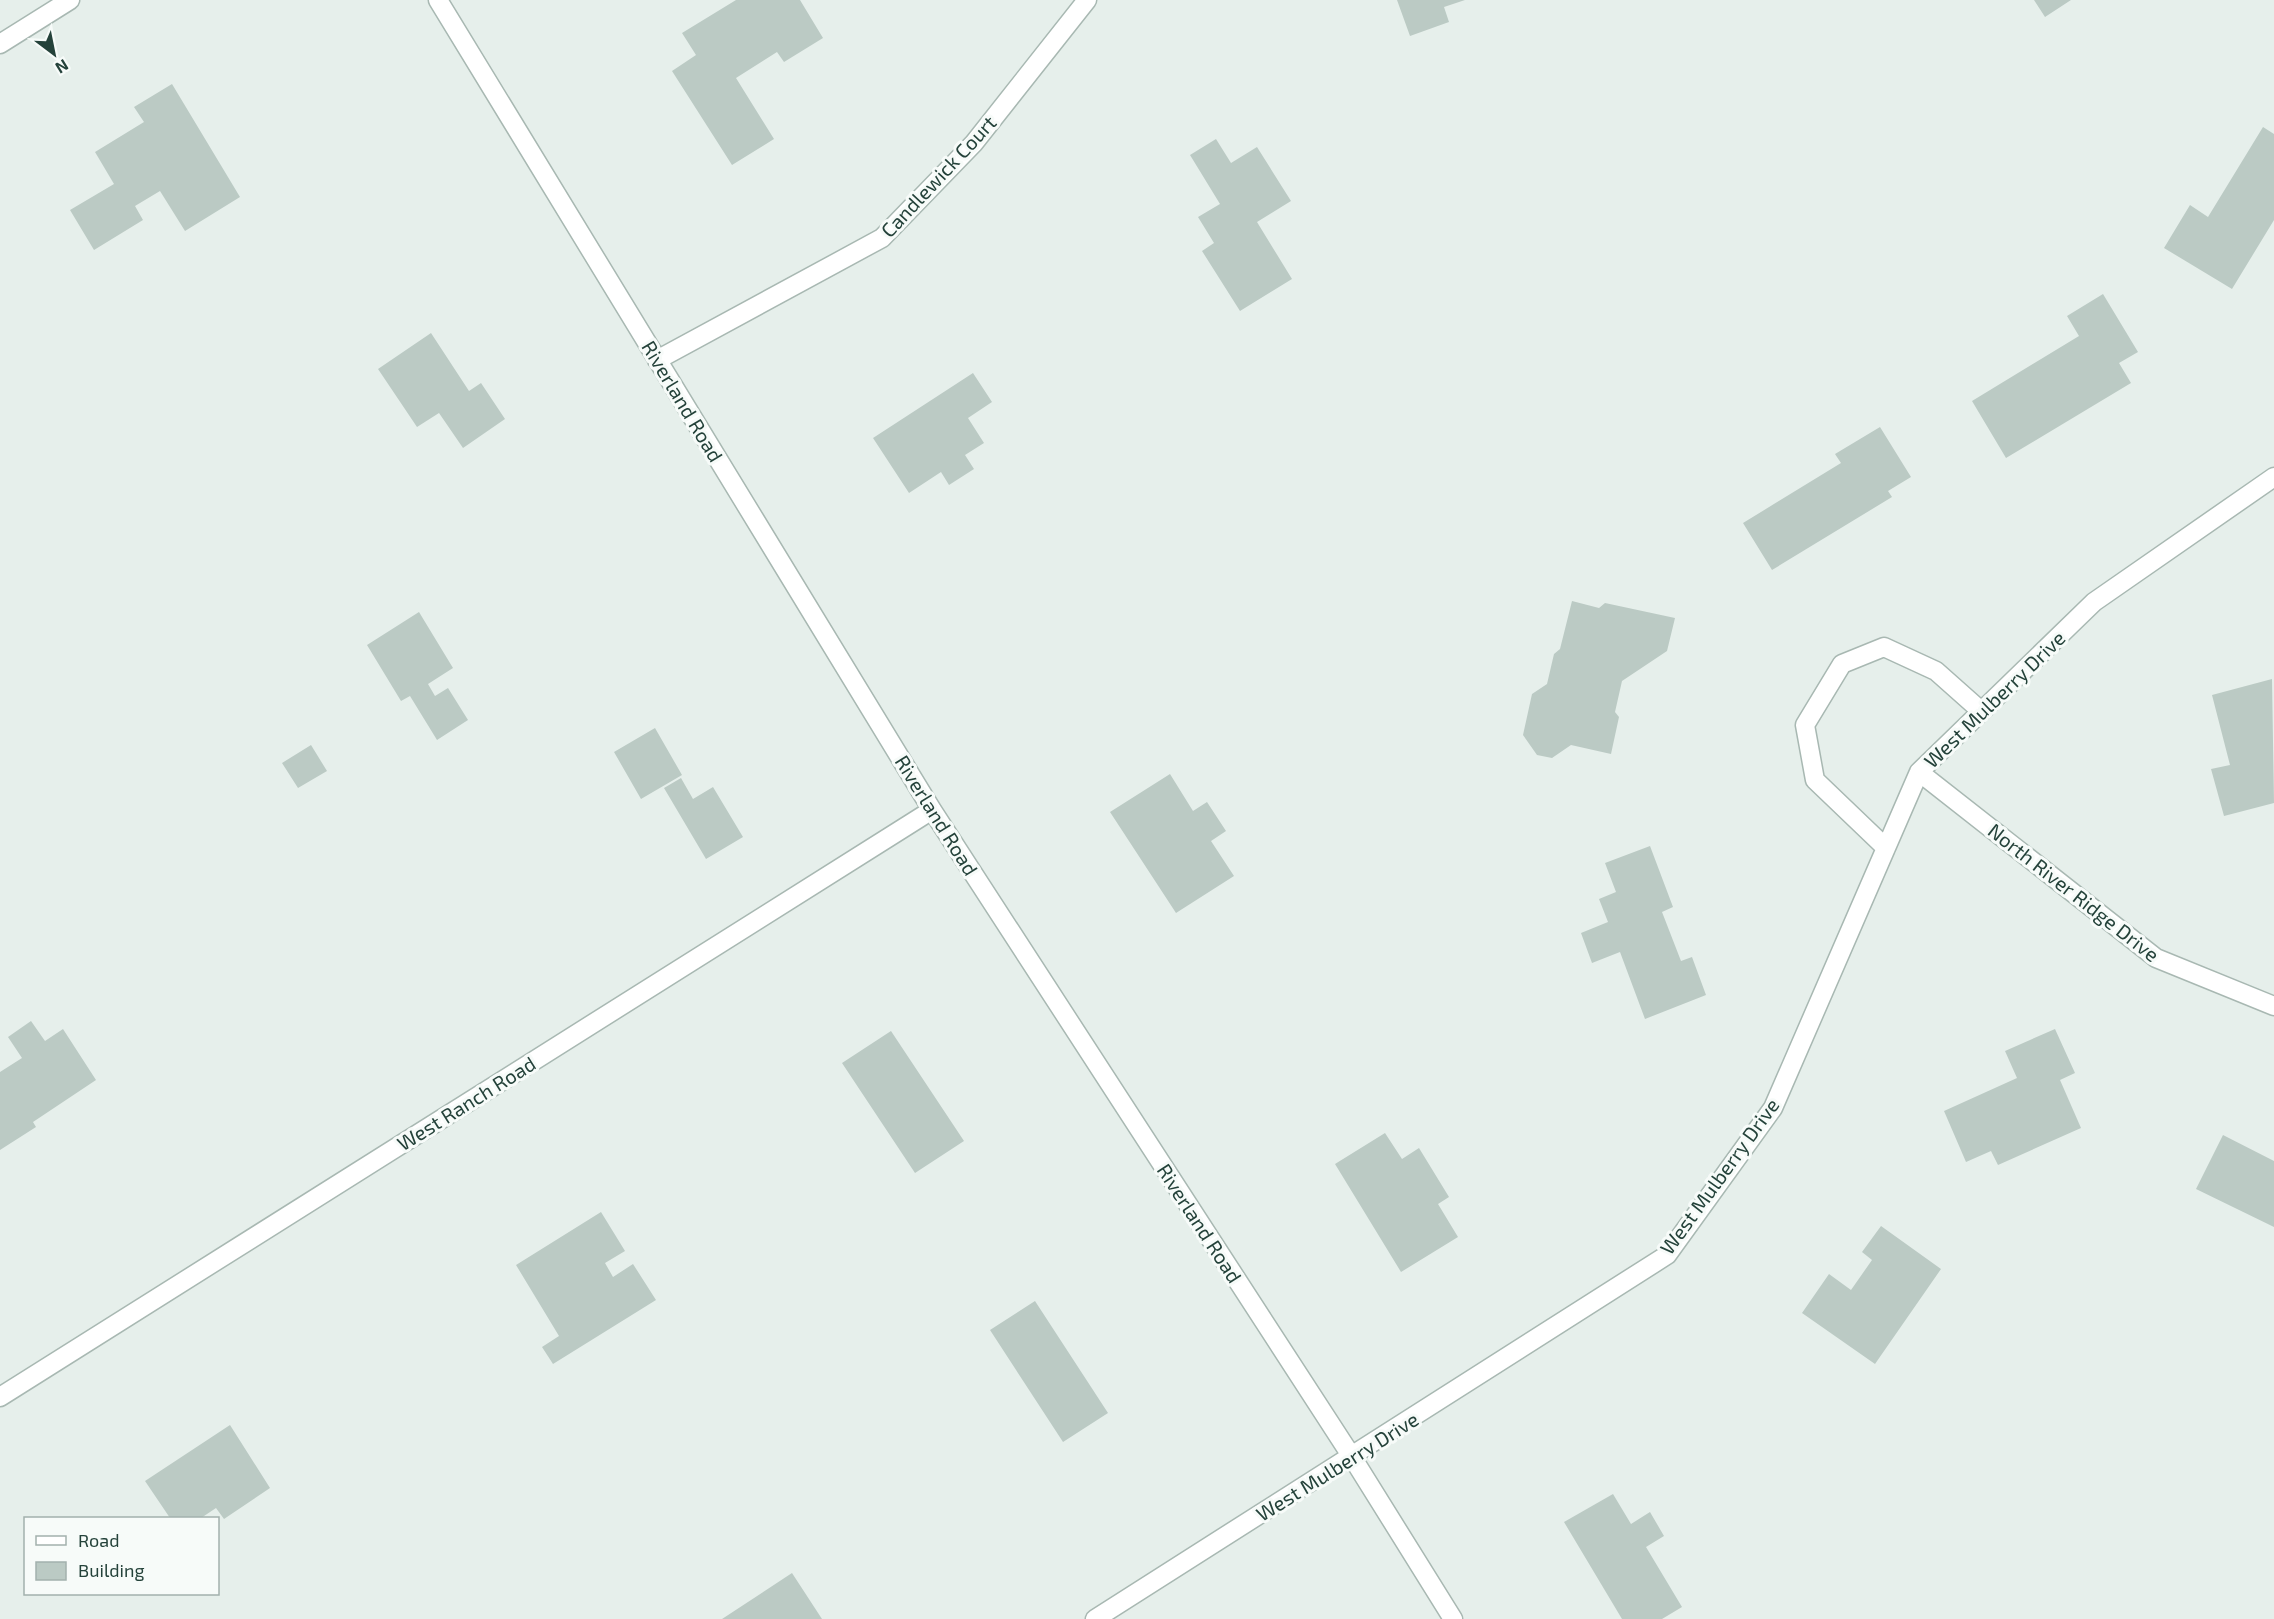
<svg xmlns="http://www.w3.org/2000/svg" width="2274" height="1619" font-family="'Exo 2',sans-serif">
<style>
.building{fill:#bbcac4}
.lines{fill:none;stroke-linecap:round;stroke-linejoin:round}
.minor-casing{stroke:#a8b8b2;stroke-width:21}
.minor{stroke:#fff;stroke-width:18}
.labels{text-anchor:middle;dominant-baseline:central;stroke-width:6;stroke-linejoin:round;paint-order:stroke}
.street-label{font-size:20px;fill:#24423a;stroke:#f7fbf9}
</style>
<rect width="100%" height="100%" fill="#e6efeb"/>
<path class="building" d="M736 0H800L823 38 784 62 777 52 736 78 774 139 732 165 672 71 696 55 682 33Z
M1397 0H1465L1444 7 1449 22 1410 36Z
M2034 0H2071L2045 17Z
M172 84 240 197 185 231 160 191 135 206 143 220 94 250 70 210 114 184 95 152 144 122 134 107Z
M2263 127 2274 134V220L2232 289 2164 248 2190 205 2208 217Z
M1216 139 1231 163 1257 147 1291 201 1257 222 1292 279 1240 311 1202 251 1214 243 1198 217 1220 204 1190 155Z
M2103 294 2138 352 2119 363 2131 383 2006 458 1972 401 2079 336 2067 316Z
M431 333 469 391 481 383 505 419 463 448 439 413 417 427 378 369Z
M973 373 992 402 968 418 984 443 965 455 974 469 949 485 941 472 909 493 873 438Z
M1880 427 1911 477 1888 491 1892 497 1772 570 1743 523 1841 463 1835 454Z
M1572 601 1599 608 1605 603 1675 618 1667 651 1622 681 1615 712 1619 717 1611 754 1571 745 1552 758 1537 755 1523 735 1532 694 1547 684 1554 654 1560 649Z
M419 612 453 668 428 684 435 696 448 688 468 720 437 740 410 696 401 701 367 645Z
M2272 679 2274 803 2224 816 2211 769 2230 765 2212 695Z
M655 728 682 775 641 799 614 752Z
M311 745 327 771 298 788 282 763Z
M1170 774 1193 811 1207 802 1226 831 1211 841 1234 876 1176 913 1110 812Z
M681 778 693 799 713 787 743 837 706 859 664 788Z
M1650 846 1673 907 1662 912 1681 961 1692 957 1706 995 1645 1019 1620 952 1592 963 1581 933 1608 922 1599 899 1616 892 1605 863Z
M31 1021 45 1041 63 1029 96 1080 33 1122 36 1127 0 1150V1072L22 1058 8 1037Z
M2055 1029 2075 1073 2060 1080 2081 1128 1998 1165 1991 1151 1966 1162 1944 1111 2017 1078 2005 1051Z
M891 1031 964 1141 915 1173 842 1063Z
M1385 1133 1402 1159 1419 1148 1449 1197 1438 1204 1458 1237 1401 1272 1335 1164Z
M2223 1135 2274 1161V1227L2196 1189Z
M601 1212 625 1251 605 1263 613 1277 633 1264 656 1300 553 1364 542 1347 559 1336 516 1265Z
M1881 1226 1941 1269 1875 1364 1802 1313 1829 1274 1851 1290 1872 1260 1862 1252Z
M1035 1301 1108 1413 1063 1442 990 1330Z
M230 1425 270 1488 224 1519 216 1508 201 1518H170L145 1481Z
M1613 1494 1631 1524 1650 1512 1664 1536 1646 1547 1682 1607 1662 1619H1622L1564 1522Z
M792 1573 822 1619H722Z"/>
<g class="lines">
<defs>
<path id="minor" d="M438 0 932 810 1352 1457 1453 1619
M0 44 70 0
M657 360 882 238 974 143 1087 0
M1919 772 2156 958 2274 1006
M1886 848 1815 780 1805 725 1842 664 1884 647 1936 671 1981 711
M0 1397 932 810
M1095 1619 1667 1255 1773 1108 1919 772 2094 602 2274 477"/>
</defs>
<use href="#minor" class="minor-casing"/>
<use href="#minor" class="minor"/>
</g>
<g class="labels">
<g class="street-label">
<text transform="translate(938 176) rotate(-47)">Candlewick Court</text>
<text transform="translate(683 401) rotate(59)">Riverland Road</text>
<text transform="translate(1994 699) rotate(-44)">West Mulberry Drive</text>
<text transform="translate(937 815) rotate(58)">Riverland Road</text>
<text transform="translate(2074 892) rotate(38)">North River Ridge Drive</text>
<text transform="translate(466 1103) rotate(-32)">West Ranch Road</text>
<text transform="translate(1719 1176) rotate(-54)">West Mulberry Drive</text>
<text transform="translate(1200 1223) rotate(57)">Riverland Road</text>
<text transform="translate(1337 1466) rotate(-32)">West Mulberry Drive</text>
</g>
</g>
<rect x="24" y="1517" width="195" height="78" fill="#f7fbf9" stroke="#a3b1ad" stroke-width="1.5"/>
<rect x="36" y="1536" width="30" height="9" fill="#ffffff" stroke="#a3b1ad" stroke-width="1.5"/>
<text x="78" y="1547" font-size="18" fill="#24423a">Road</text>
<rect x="36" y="1562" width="30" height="18" fill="#bbcac4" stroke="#a3b1ad" stroke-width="1.5"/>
<text x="78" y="1577" font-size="18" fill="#24423a">Building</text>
<g transform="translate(54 54) rotate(148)" stroke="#f7fbf9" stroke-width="4.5" paint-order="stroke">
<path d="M0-4.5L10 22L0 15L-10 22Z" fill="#24423a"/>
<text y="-9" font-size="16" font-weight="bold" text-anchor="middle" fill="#24423a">N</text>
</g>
</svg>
